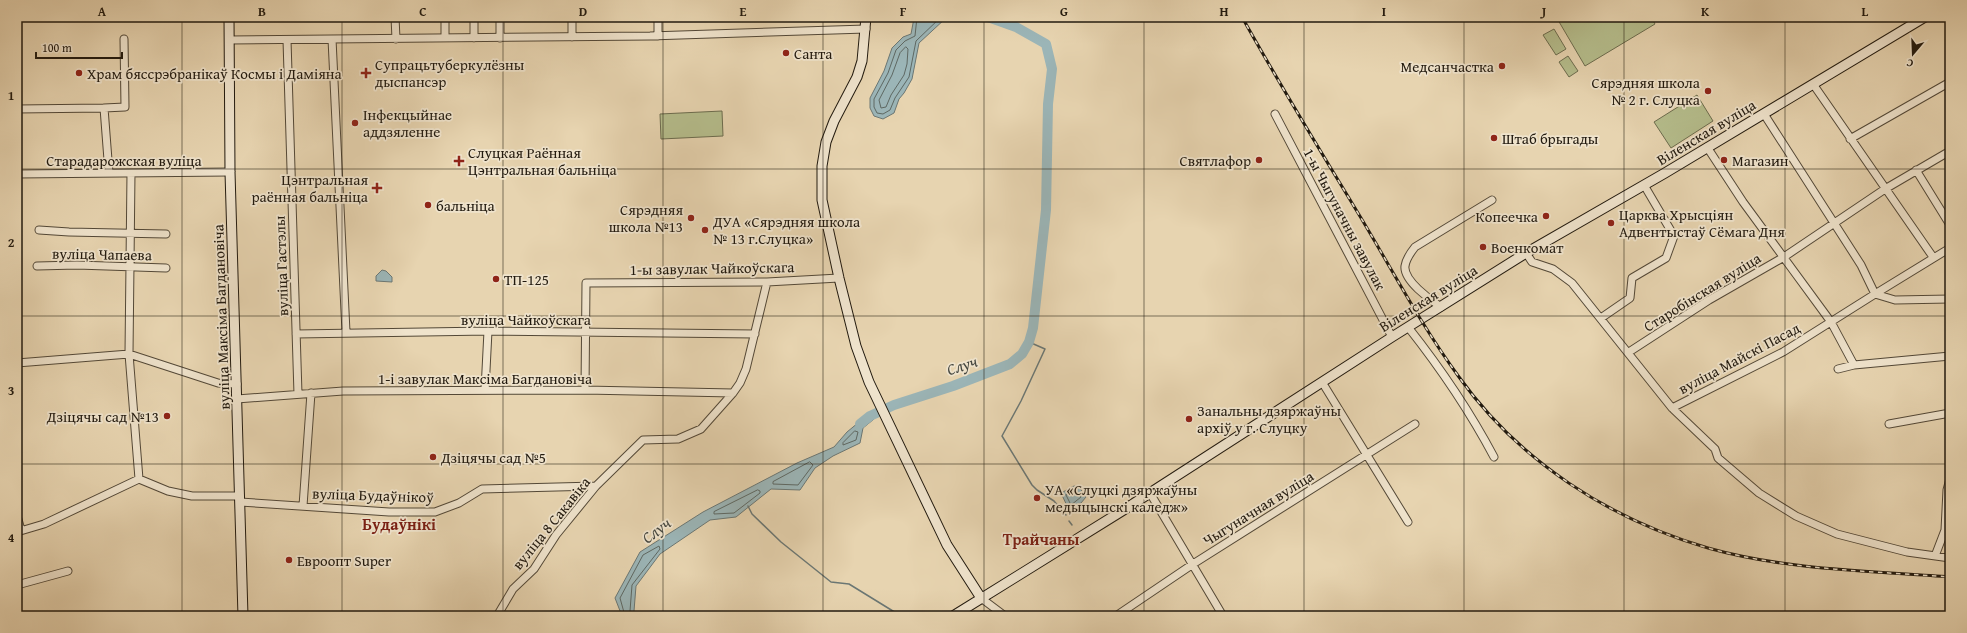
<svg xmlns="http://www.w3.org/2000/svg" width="1967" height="633" font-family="'Gentium Book Plus',serif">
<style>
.green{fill:#b5bd8c;stroke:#6c6c4e}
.water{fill:#9bb5b7;stroke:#6b7774}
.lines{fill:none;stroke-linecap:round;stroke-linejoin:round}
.shore{stroke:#5e6863;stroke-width:1}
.stream{stroke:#6b7774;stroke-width:1.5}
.river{stroke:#9bb5b7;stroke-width:10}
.street-casing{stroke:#534837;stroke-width:9}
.secondary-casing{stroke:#221a0f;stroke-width:11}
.street{stroke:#efe3cc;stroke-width:7}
.secondary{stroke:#efe3cc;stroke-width:9}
.rail-casing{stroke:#221a0f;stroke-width:3}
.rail{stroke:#efe3cc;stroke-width:1.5;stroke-dasharray:4.5;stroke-linecap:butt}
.grid{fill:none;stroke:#221a0f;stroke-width:1;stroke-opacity:0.55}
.poi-dot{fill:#8f2418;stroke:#efe3cc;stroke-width:1.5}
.labels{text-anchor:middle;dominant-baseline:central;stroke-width:3.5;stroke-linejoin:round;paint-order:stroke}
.poi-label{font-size:15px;fill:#221a0f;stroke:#efe3cc;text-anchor:start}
.street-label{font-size:15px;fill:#221a0f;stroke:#efe3cc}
.water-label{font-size:16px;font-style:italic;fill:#464841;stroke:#efe3cc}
.neighbourhood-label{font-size:16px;font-weight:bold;fill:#7a1f14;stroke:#efe3cc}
.neatline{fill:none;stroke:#221a0f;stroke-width:1.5}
.grid-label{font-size:13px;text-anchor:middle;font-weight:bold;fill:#221a0f}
</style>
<rect width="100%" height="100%" fill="#e7d4b0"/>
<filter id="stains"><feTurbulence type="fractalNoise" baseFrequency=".005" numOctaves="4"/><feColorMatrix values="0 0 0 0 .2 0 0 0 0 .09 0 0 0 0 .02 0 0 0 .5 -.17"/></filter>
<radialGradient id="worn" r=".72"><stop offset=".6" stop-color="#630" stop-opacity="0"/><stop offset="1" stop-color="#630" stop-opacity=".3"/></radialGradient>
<path class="green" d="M1563 17H1651L1655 24 1585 66 1558 20Z
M1554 29 1566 49 1556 55 1543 35Z
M1568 56 1578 71 1569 77 1559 62Z
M1697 95 1713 121 1671 148 1654 122Z
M722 111 723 136 661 139 660 114Z"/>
<path class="water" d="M914 18H946L919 43 912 79 904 93 899 99 894 113 883 119 874 116 870 108V98L884 71 892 48 903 37 911 34Z
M382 270 386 271 392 277V282L376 281V276Z
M870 413 874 419 863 428 860 443 833 456 815 468 800 490 771 489 736 517 710 520 660 554 636 586 634 611 638 616H622L615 598 640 552 703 512 797 463 834 447 847 432Z
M1074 486 1079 487 1086 497 1081 503 1069 510 1061 493Z"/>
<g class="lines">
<path class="shore" d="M917 17 915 36 905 41 896 50 888 73 874 99V107L877 113 883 114 890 110 895 98 909 77 916 41 941 17
M906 47 908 49 907 64 904 75 891 95 886 107 881 108 879 100 892 75 900 53Z
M855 431 858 432 856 440 843 445V443Z
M810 462 813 465 798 485 773 484V482Z
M758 490 760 491V493L734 513 714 514V512Z
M1076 490 1081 497 1071 505 1066 495Z
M625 616 620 598 643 555 659 546 660 549 632 585 630 611 633 616"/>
<path class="stream" d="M1029 342 1045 349 1021 401 1002 436 1032 485 1037 490 1054 501 1066 515
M748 506 752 514 781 542 831 582 849 584 901 616
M1069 521 1072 525"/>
<path class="river" d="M909 17H952
M860 424 870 416 894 405 953 386 1010 364 1022 354 1029 342 1033 328 1046 210 1048 104 1052 69 1046 44 1016 27 988 17"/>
<defs>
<path id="street" d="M395 17 396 39
M474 17V38
M500 17V38
M572 17V37
M658 17V36
M445 38V17
M332 39 346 332
M229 40 650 36 866 29
M287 40 298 394
M1813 84 1933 257
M17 109 104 108
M1275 114 1392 337
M1764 114 1861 265 1875 294 1950 248
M1850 139 1950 82
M1707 147 1743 202 1831 322 1854 365
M1916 170 1950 225
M109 173 104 108 125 107 124 39
M131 173 129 354 139 479
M17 174 230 172
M39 230 69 232 166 234
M1526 253 1532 262 1553 269 1572 283 1672 408 1715 449 1718 458 1759 493 1796 516 1837 534 1907 552 1950 558
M37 266 77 265 166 268
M1441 307C1430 300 1403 280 1405 266 1406 259 1411 252 1415 247L1492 200
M1601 318 1630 298 1632 278 1666 258 1674 236 1644 185
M1408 327C1442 370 1468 408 1494 457
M296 334 488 331 755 334
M1629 352 1709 300 1784 257 1885 189 1950 151
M17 363 129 354 218 383 237 384
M1838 369 1854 365 1950 356
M1322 382 1408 522
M485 390 488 331
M585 390 586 283 767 282 839 278
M237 399 343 391 585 390 733 393
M1672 408 1783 352 1875 294 1895 300 1950 299
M1889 424 1950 413
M1150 493 1223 616
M240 502 389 512H435L459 503 482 489 596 486
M303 506 311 393
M17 516 21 530
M17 532 44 524 139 479 168 491 192 496H240
M1935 556 1945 530 1947 490 1950 479
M17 585 68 571
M981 598 1005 616
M497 616 513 589 534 569 556 535 596 486 643 440 678 439 701 429 733 393 740 383 746 369 767 282
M1116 616 1193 564 1415 424"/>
<path id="secondary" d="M229 17 230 172 243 616
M866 17 862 61 857 77 834 121 826 142 822 166V200L839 278 856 346 869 382 947 545 981 598
M953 616 1122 511 1392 337 1526 253 1665 173 1925 17"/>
</defs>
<use href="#street" class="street-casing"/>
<use href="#secondary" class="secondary-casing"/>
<use href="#street" class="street"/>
<use href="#secondary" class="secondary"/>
<defs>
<path id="rail" d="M1242 17C1281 87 1323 155 1364 223 1395 275 1423 328 1459 377 1519 461 1609 519 1708 548 1786 570 1870 571 1950 577"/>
</defs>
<use href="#rail" class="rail-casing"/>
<use href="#rail" class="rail"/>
</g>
<path class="grid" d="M182 17V616M342 17V616M503 17V616M663 17V616M823 17V616M984 17V616M1144 17V616M1304 17V616M1464 17V616M1624 17V616M1785 17V616M17 169H1950M17 316H1950M17 464H1950"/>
<g class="poi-dot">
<circle cx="786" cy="53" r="4"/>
<circle cx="1502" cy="66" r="4"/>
<circle cx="79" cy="73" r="4"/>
<path d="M364 67h4v4h4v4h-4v4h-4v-4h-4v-4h4z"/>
<circle cx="1708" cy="91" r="4"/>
<circle cx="355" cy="123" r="4"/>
<circle cx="1494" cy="138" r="4"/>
<circle cx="1259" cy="160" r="4"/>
<circle cx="1724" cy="160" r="4"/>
<path d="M457 155h4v4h4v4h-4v4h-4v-4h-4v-4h4z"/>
<path d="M375 182h4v4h4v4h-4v4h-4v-4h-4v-4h4z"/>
<circle cx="428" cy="205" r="4"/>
<circle cx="1546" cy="216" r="4"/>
<circle cx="691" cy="218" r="4"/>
<circle cx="1611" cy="223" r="4"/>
<circle cx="705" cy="230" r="4"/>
<circle cx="1483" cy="247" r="4"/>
<circle cx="496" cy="279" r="4"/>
<circle cx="167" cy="416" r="4"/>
<circle cx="1189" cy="419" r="4"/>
<circle cx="433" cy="457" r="4"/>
<circle cx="1037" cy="498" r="4"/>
<circle cx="289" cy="560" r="4"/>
</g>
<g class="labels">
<g class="poi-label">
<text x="794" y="53">Санта</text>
<text x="375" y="64">Супрацьтуберкулёзны<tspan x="375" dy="17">дыспансэр</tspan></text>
<text x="1494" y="66" text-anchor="end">Медсанчастка</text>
<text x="87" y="73">Храм бяссрэбранікаў Космы і Даміяна</text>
<text x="1700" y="82" text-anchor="end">Сярэдняя школа<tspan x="1700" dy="17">№ 2 г. Слуцка</tspan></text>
<text x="363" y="114">Інфекцыйнае<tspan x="363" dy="17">аддзяленне</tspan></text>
<text x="1502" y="138">Штаб брыгады</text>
<text x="468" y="152">Слуцкая Раённая<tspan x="468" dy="17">Цэнтральная бальніца</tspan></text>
<text x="1251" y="160" text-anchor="end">Святлафор</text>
<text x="1732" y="160">Магазин</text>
<text x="368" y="179" text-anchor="end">Цэнтральная<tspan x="368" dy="17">раённая бальніца</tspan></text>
<text x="436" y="205">бальніца</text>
<text x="683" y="209" text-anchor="end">Сярэдняя<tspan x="683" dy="17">школа №13</tspan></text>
<text x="1619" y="214">Царква Хрысціян<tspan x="1619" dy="17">Адвентыстаў Сёмага Дня</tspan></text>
<text x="1538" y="216" text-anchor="end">Копеечка</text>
<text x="713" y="221">ДУА «Сярэдняя школа<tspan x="713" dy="17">№ 13 г.Слуцка»</tspan></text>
<text x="1491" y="247">Военкомат</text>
<text x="504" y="279">ТП-125</text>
<text x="1197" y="410">Занальны дзяржаўны<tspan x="1197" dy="17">архіў у г. Слуцку</tspan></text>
<text x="159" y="416" text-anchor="end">Дзіцячы сад №13</text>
<text x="441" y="457">Дзіцячы сад №5</text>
<text x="1045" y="489">УА «Слуцкі дзяржаўны<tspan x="1045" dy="17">медыцынскі каледж»</tspan></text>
<text x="297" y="560">Евроопт Super</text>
</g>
<g class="street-label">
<text transform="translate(1706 132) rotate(-31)">Віленская вуліца</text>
<text x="124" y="160">Старадарожская вуліца</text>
<text transform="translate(1345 219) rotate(62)">1-ы Чыгуначны завулак</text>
<text transform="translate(102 254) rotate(1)">вуліца Чапаева</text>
<text transform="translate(281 266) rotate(-92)">вуліца Гастэлы</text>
<text transform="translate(712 268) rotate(-1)">1-ы завулак Чайкоўскага</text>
<text transform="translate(1702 292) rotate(-32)">Старобінская вуліца</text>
<text transform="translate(1428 298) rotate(-32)">Віленская вуліца</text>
<text transform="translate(221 317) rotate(-92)">вуліца Максіма Багдановіча</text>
<text x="526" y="319">вуліца Чайкоўскага</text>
<text transform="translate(1739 358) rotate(-28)">вуліца Майскі Пасад</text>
<text x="485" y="378">1-і завулак Максіма Багдановіча</text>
<text transform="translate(373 495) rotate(2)">вуліца Будаўнікоў</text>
<text transform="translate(1258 508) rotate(-32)">Чыгуначная вуліца</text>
<text transform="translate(551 523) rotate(-51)">вуліца 8 Сакавіка</text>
</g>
<g class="water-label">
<text transform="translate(962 365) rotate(-18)">Случ</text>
<text transform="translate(656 530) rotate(-37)">Случ</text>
</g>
<g class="neighbourhood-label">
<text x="399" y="524">Будаўнікі</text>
<text x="1041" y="539">Трайчаны</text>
</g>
</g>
<rect width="1967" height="633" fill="none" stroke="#e7d4b0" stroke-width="44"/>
<g transform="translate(1913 54) rotate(199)" stroke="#efe3cc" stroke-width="3" paint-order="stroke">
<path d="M0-3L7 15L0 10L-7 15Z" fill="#221a0f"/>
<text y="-6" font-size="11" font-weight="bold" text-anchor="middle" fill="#221a0f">С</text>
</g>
<path d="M36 52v6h86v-6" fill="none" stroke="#221a0f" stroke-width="2"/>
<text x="42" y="52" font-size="12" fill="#221a0f" stroke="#efe3cc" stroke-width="3" paint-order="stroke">100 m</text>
<rect x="22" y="22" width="1923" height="589" class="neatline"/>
<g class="grid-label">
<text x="102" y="16">A</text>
<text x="262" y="16">B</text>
<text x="423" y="16">C</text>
<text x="583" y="16">D</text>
<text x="743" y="16">E</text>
<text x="903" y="16">F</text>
<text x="1064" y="16">G</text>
<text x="1224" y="16">H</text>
<text x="1384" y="16">I</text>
<text x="1544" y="16">J</text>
<text x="1705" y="16">K</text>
<text x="1865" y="16">L</text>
<text x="11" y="100">1</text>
<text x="11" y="247">2</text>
<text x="11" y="395">3</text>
<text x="11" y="542">4</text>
</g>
<rect width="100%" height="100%" filter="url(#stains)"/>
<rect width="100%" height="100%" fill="url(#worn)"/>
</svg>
